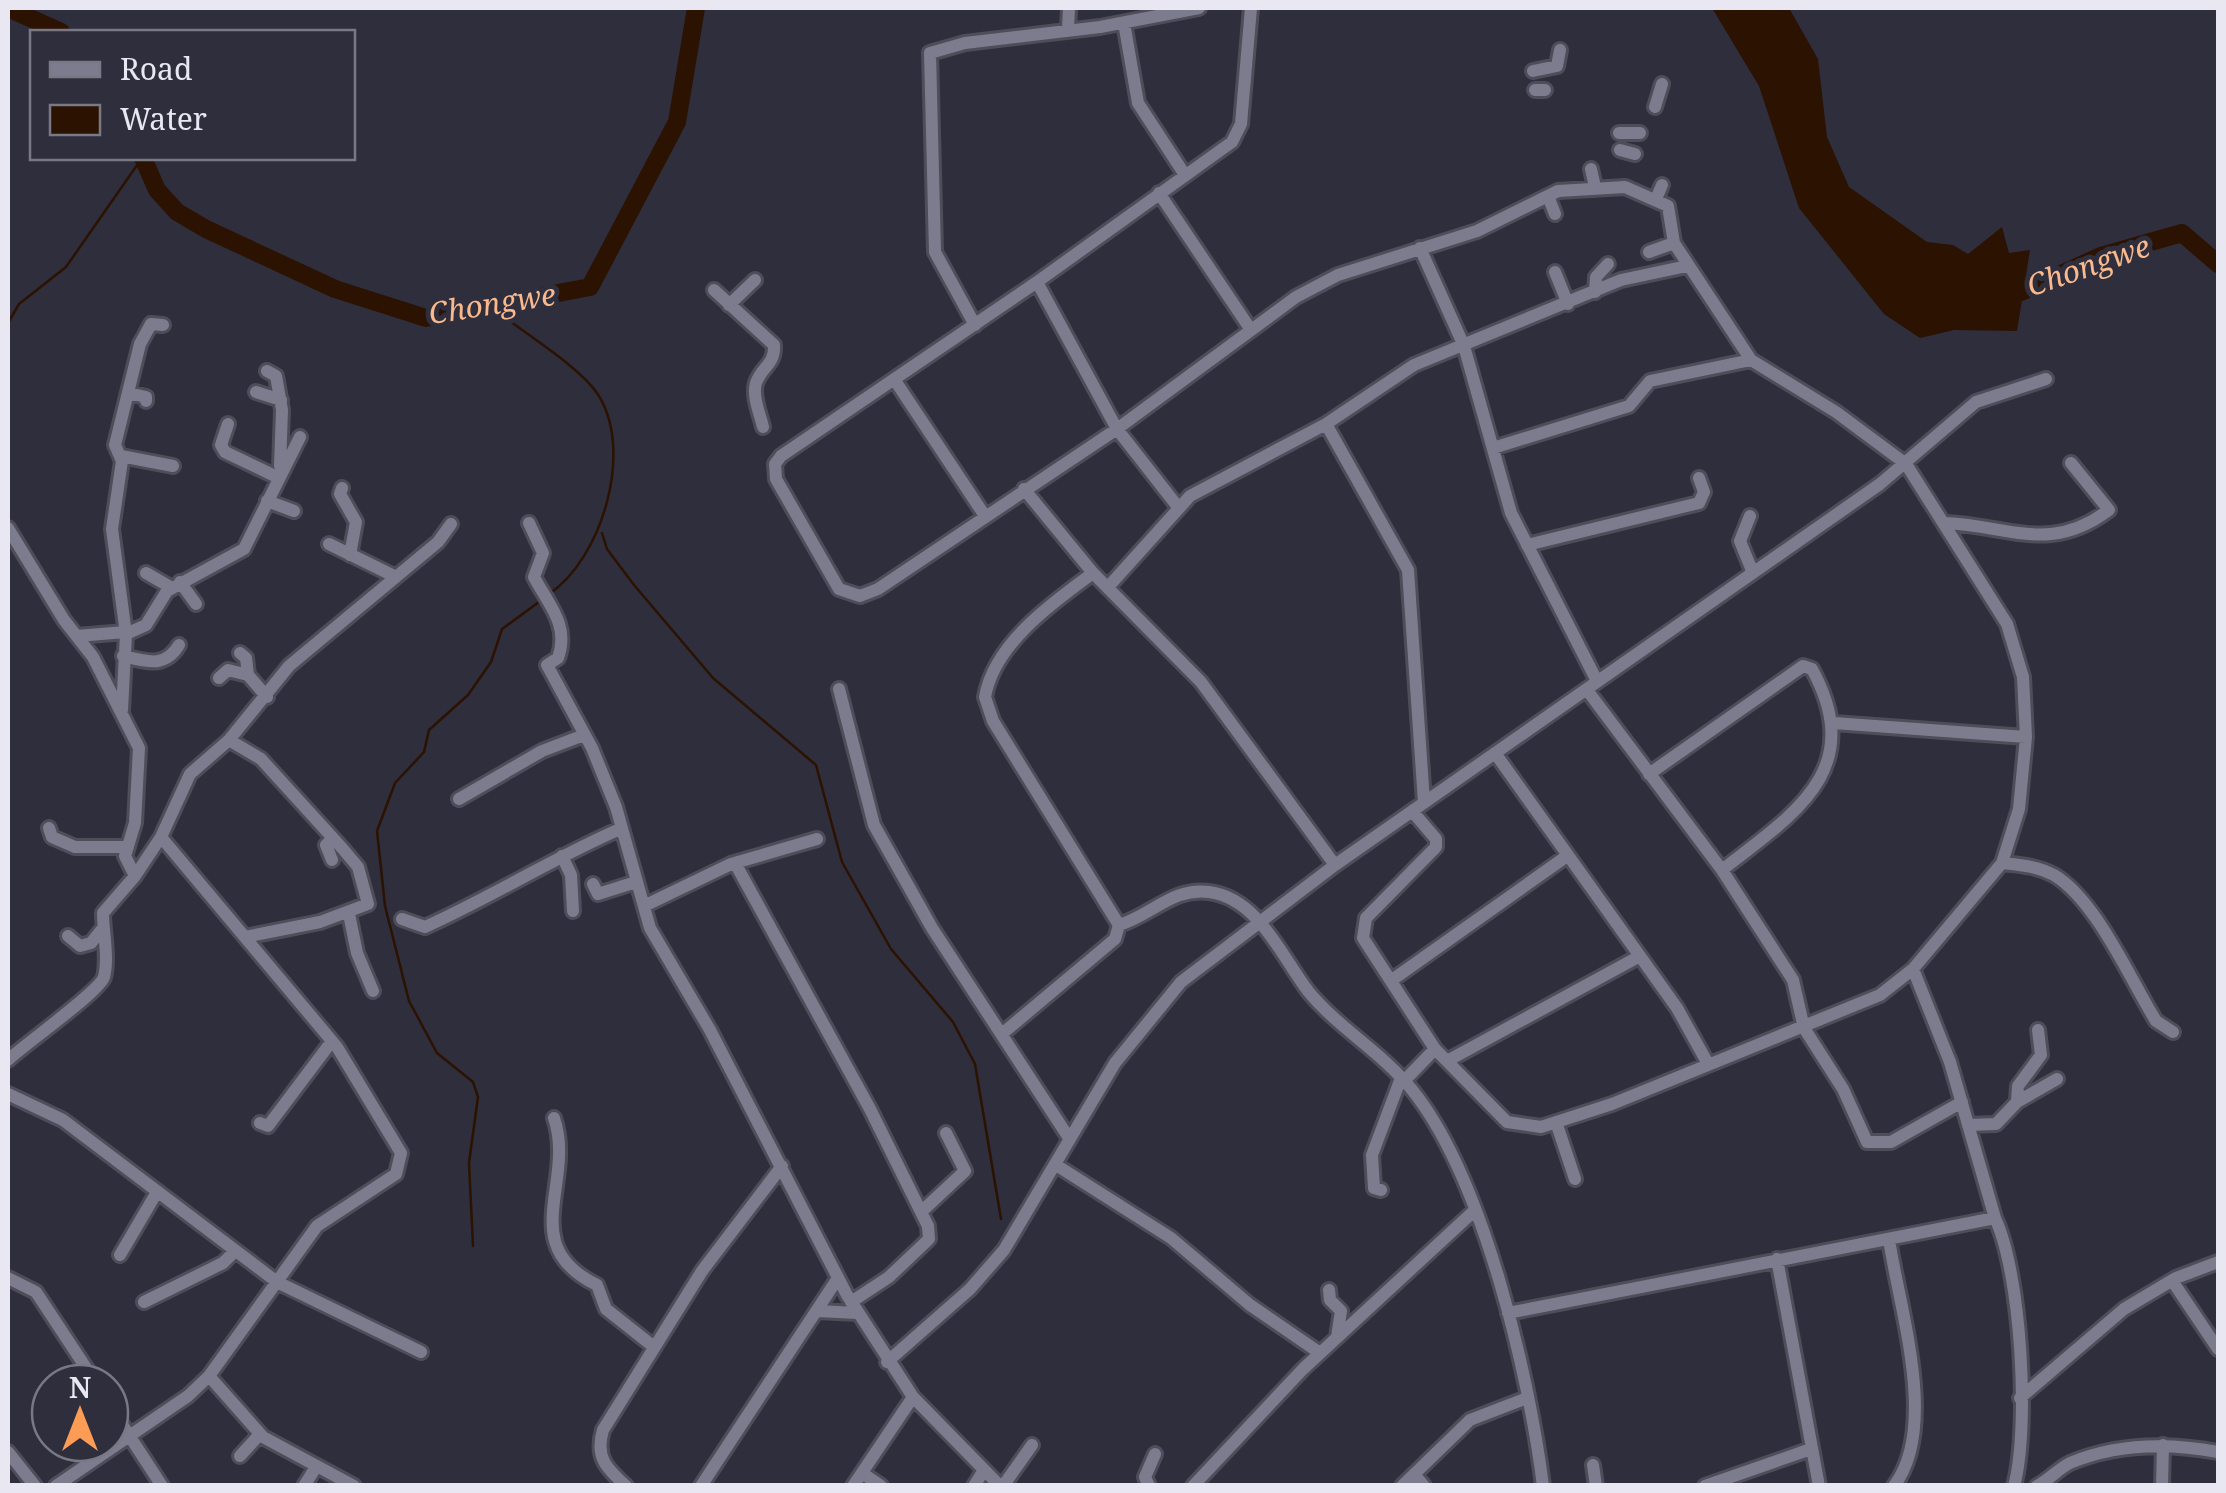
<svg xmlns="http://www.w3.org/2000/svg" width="2226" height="1493" font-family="'Noto Serif',serif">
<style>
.water{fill:#2c1200}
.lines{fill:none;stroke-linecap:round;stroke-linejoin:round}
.stream{stroke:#2c1200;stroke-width:2.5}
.river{stroke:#2c1200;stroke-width:18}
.minor-casing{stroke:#4e4d59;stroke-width:18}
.minor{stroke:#7d7c8e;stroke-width:12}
.labels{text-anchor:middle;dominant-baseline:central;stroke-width:10;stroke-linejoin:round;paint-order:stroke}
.water-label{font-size:30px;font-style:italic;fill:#fab98d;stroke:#2f2e3d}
</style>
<rect width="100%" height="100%" fill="#2f2e3d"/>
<path class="water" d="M1712 8H1789L1818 59 1827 137 1849 187 1927 242 1953 245 1968 254 2002 227 2009 253 2030 250 2017 331 1954 330 1920 338 1884 314 1799 208 1759 86Z"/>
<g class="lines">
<path class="stream" d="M490 306C519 330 578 365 597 393 635 449 602 559 549 594
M8 323 19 304 66 267 142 158
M602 533 607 549 634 585 713 678 816 765 842 862 891 949 953 1022 975 1064 1001 1219
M473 1246 469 1163 478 1097 473 1082 437 1053 409 1001 385 906 377 831 395 783 424 752 429 730 468 695 491 662 502 629 543 599"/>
<path class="river" d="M8 8 61 32
M143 158 157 190 177 212 206 229 335 289 426 318 590 287 677 122 696 8
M2001 289 2021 292 2101 256 2182 233 2218 264"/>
<defs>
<path id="minor" d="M1251 8 1241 124 1232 142 1037 282 781 456 775 464 776 479 839 589 860 596 878 589 1117 429 1296 297 1338 275 1477 231 1558 191 1625 187 1668 206 1674 243 1751 360 1836 412 1906 464 2007 624 2023 677 2026 737 2019 809 2002 863 1913 969 1880 995 1612 1104 1541 1127 1507 1122 1435 1049 1363 938 1366 918 1436 847V839L1412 811
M1124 23 1138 103 1185 175
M1068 29 1069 8
M1533 71 1557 66 1560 50
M1535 90H1545
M1655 107 1662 84
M1619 133H1640
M1620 150 1635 154
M1591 169 1595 187
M1159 193 1251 330
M1548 196 1555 214
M1656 199 1662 185
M1420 248 1464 346 1511 513 1597 681
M1649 252 1674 243
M1555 272 1568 304
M1037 282 1117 429 1178 507
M714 290 774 345C775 365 762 366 756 383 752 396 760 414 763 427
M1595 292 1596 277 1608 264
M729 305 755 280
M975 325 935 252 930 53 965 43 1100 27 1199 8
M267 371 276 376 282 410 280 466
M894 379 985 516
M256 392 281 400
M128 393 146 397V401
M228 424 221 445 225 452 277 477
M1326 424 1408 570 1424 802
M1493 448 1629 406 1650 381 1751 360
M121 456 173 466
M342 488 340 494 356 522 350 555
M267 501 294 511
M1750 516 1740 541 1753 573
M529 523 543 553 534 577C548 604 570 625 558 658L547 665 592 748 616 807 650 928 710 1030 847 1295 913 1397 1000 1486
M1946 523C2011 526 2050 554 2109 510L2071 463
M8 528 64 620 93 657 139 748 135 823 125 856 135 876
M329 544 394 576
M1527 545 1699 503 1704 492 1699 478
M146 573 172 588
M1093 573 1201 682 1335 865
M180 582 196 604
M1109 586 1190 496 1326 424 1414 365 1621 280 1687 266
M126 634 112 529 122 461 115 445 140 344 151 324 163 325
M77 636 125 632
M240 653 246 658 248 675
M123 656C148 662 165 668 179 645
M219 678 228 670 248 675 267 697
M839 689 874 825 932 928 1069 1138
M1587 690 1722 870 1793 980 1804 1028 1843 1089 1867 1142H1891L1962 1102
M122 710 126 634 146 625 167 591 244 549 300 437
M1834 723 2026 737
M229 740 289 666 438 542 451 524
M1495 753 1677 1008 1707 1062
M1649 774 1803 666 1812 669C1867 770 1795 813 1722 870
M459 799 542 751 584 735
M49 828 52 837 75 847H128
M562 856 571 875 573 911
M332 860 326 845 333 838
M735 863 870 1109 928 1226 929 1239 889 1277 851 1302
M2002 863C2021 865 2037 866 2054 875 2096 900 2130 979 2156 1021L2173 1032
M593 884 598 894 636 882
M644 906 731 864 817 839
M349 914 357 953 373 991
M402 919 425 927C492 897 553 858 620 829
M1119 925C1152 915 1173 887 1209 892 1258 898 1282 957 1308 991 1338 1028 1383 1053 1413 1091 1483 1179 1529 1374 1543 1486
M68 936 80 946 91 943 103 928
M1913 969 1950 1062 1995 1218
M1392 980 1567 856
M1003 1033 1115 939 1119 925 993 721 985 697C994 644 1052 603 1093 573L1024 489
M8 1060C25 1044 100 991 104 977 109 957 103 933 103 913L135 876 161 837 190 774 229 740 261 759 342 848 358 867 368 904 320 922 245 937
M1447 1061 1640 956
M1404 1081 1435 1049
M8 1094 63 1120 277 1282 421 1352
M2017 1102 2018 1086 2041 1055 2038 1030
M554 1118C576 1182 515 1245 597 1285L606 1309 654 1347
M1556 1122 1575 1179
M260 1123 268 1126 332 1041
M1968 1125 1996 1124 2017 1102 2057 1079
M1056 1165 1171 1238 1250 1305 1320 1353
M1381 1190 1374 1188 1372 1155 1401 1078
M921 1212 965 1171 946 1133
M1889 1239C1899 1308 1939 1427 1894 1486
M120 1255 157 1192
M1777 1259 1819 1486
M8 1278 36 1292 96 1383
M2173 1282 2218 1349
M1329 1290 1330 1300 1341 1311 1337 1337
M144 1302 223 1263 234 1252
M818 1311 857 1313
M1508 1313 1995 1218C2021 1273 2030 1427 2014 1486
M887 1362 970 1289 1004 1250 1115 1063 1181 982 1335 865 1880 484 1976 402 2046 379
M209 1376 263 1437 354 1486
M2020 1398 2124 1309 2176 1278 2218 1262
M110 1406 162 1486
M8 1452 35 1486
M240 1456 260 1434
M1593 1465 1596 1486
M862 1473 881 1486
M1414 1474 1424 1486
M56 1486 188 1396 209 1376 317 1226 396 1174 401 1153 337 1047 161 837
M304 1486 316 1467
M626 1486C606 1468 595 1457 603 1430L702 1271 782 1166
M701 1486 838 1278
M853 1486 913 1397
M974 1486 984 1470
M1003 1486 1032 1445
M1149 1486 1145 1477 1155 1454
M1193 1486 1303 1369 1474 1211
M1402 1486 1470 1420 1527 1398
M1705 1486 1811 1449
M2037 1486C2049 1480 2058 1469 2070 1463 2118 1443 2169 1443 2218 1452
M2162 1486 2163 1445"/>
</defs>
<use href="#minor" class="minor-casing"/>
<use href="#minor" class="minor"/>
</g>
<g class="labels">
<g class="water-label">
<text transform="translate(2088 265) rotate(-19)">Chongwe</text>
<text transform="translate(492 303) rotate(-9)">Chongwe</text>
</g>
</g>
<rect width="2226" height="1493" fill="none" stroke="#e9e8f2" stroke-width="20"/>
<rect x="30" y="30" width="325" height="130" fill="#2f2e3d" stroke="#797885" stroke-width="2.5"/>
<rect x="50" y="62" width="50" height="15" fill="#7d7c8e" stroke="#797885" stroke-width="2.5"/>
<text x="120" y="80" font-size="30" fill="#e9e8f2">Road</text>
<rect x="50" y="105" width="50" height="30" fill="#2c1200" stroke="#797885" stroke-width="2.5"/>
<text x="120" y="130" font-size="30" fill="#e9e8f2">Water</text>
<g transform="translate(80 1413)"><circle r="48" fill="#2f2e3d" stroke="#797885" stroke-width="2.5"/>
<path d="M0-8L18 38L0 25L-18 38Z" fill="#fd9d55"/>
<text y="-15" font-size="28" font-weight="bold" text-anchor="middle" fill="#e9e8f2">N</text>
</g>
</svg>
